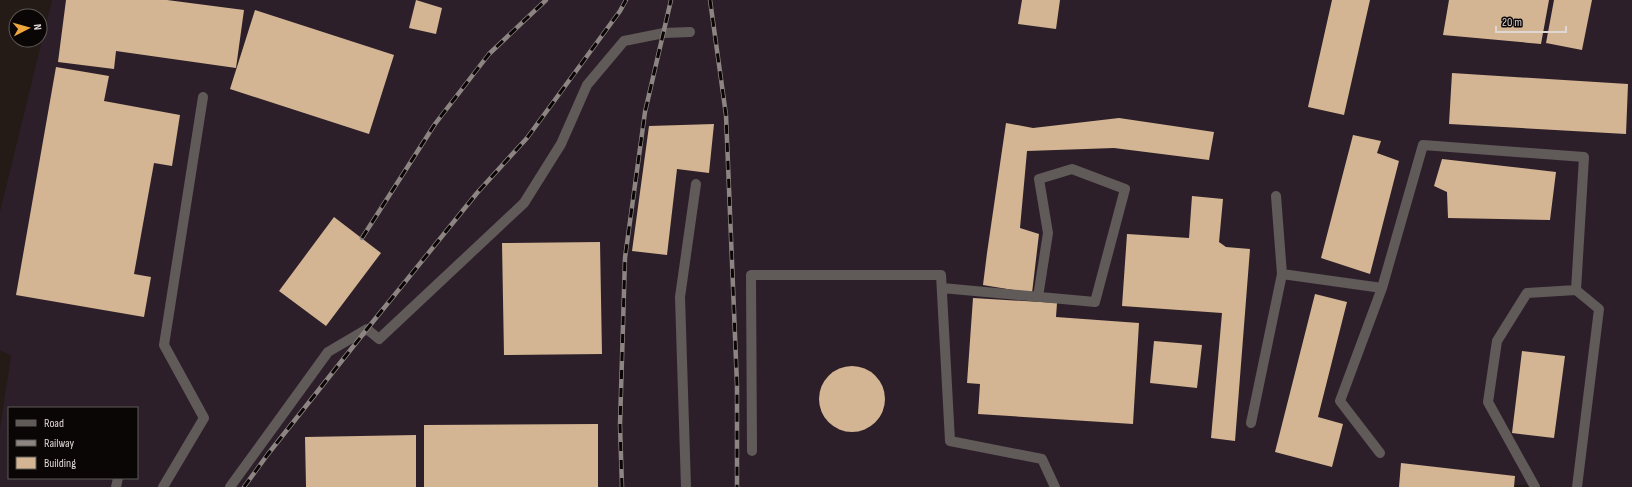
<svg xmlns="http://www.w3.org/2000/svg" width="1632" height="487" font-family="'Sofia Sans Condensed',sans-serif">
<style>
.industrial{fill:#2d1f2a;fill-rule:evenodd}
.building{fill:#d3b593}
.lines{fill:none;stroke-linecap:round;stroke-linejoin:round}
.minor{stroke:#605a59;stroke-width:10}
.rail-casing{stroke:#8d8582;stroke-width:4.5}
.rail{stroke:#0a0605;stroke-width:3;stroke-dasharray:9;stroke-linecap:butt}
</style>
<rect width="100%" height="100%" fill="#241b17"/>
<path class="industrial" d="M52 0H1332L1308 107 1344 115 1370 0H1632V487H1549L1533 485H1514V487H0V429L11 356 0 350V212ZM9 408H137V478H9Z"/>
<path class="building" d="M66 0H167L244 10 236 68 116 51 114 69 58 62Z
M416 0 442 8 436 34 409 28Z
M1022 0H1060L1056 29 1018 24Z
M1332 0H1370L1344 115 1308 107Z
M1449 0H1549L1541 44 1443 35Z
M1554 0H1592L1582 50 1546 43Z
M255 10 394 55 369 134 230 89Z
M56 67 109 76 104 101 180 115 172 166 154 163 134 274 151 277 144 317 16 295Z
M1452 73 1628 84 1626 134 1449 124Z
M1119 118 1214 132 1209 160 1114 148 1027 151 1020 228 1039 234 1032 293 983 285 987 253 1006 123 1033 128Z
M714 124 709 173 677 169 667 255 632 251 649 126Z
M1353 135 1381 141 1377 153 1399 161 1370 274 1321 258Z
M1442 159 1556 172 1550 220 1448 218 1447 192 1434 186Z
M1192 196 1223 199 1219 242 1226 247 1250 249 1235 441 1211 438 1222 313 1122 306 1127 234 1189 238Z
M334 217 381 253 326 326 279 291Z
M600 242 602 354 504 355 502 243Z
M1315 294 1347 302 1318 417 1343 424 1332 467 1275 452Z
M973 298 1057 303 1056 317 1139 323 1133 424 978 414 980 384 967 383Z
M1154 341 1202 345 1197 388 1150 383Z
M1522 351 1565 356 1554 438 1512 433Z
M819 399a33 33 0 1 1 66 0a33 33 0 1 1-66 0Z
M598 424V487H424V425Z
M416 435V487H306L305 437Z
M1401 463 1515 476 1514 487H1399Z"/>
<g class="lines">
<path class="minor" d="M1276 196 1282 274 1382 288
M942 288 1095 302 1125 189 1072 169 1039 179 1048 233 1038 297
M1251 423 1282 274
M752 451 751 275H941L950 441 1042 459 1055 487
M1380 453 1340 401 1382 288 1423 145 1584 157 1576 290
M116 487 118 478
M163 487 204 418 164 345 203 97
M230 487 328 352 367 329 379 339 524 203 561 144 587 85 624 41 664 33 690 32
M686 487 680 297 696 184
M1535 487 1488 402 1497 341 1527 293 1576 290 1599 309 1577 487"/>
<defs>
<path id="rail" d="M710 0 726 115 737 385V487
M362 238 435 124 489 54 546 0
M244 487 268 454 367 329 477 193 527 138 620 11 626 0
M622 487 620 425 625 258 645 112 671 0"/>
</defs>
<use href="#rail" class="rail-casing"/>
<use href="#rail" class="rail"/>
</g>
<rect x="8" y="407" width="130" height="72" fill="#0a0605" stroke="#5f5a58"/>
<rect x="16" y="420" width="20" height="6" fill="#605a59" stroke="#5f5a58"/>
<text x="44" y="427" font-size="12" fill="#ded7d4">Road</text>
<rect x="16" y="440" width="20" height="6" fill="#8d8582" stroke="#5f5a58"/>
<text x="44" y="447" font-size="12" fill="#ded7d4">Railway</text>
<rect x="16" y="457" width="20" height="12" fill="#d3b593" stroke="#5f5a58"/>
<text x="44" y="467" font-size="12" fill="#ded7d4">Building</text>
<g transform="translate(28 28) rotate(84)"><circle r="19" fill="#0a0605" stroke="#5f5a58"/>
<path d="M0-3L7 15L0 10L-7 15Z" fill="#f0a63e"/>
<text y="-6" font-size="11" font-weight="bold" text-anchor="middle" fill="#ded7d4">N</text>
</g>
<path d="M1496 26v6h70v-6" fill="none" stroke="#ded7d4" stroke-width="2"/>
<text x="1502" y="26" font-size="12" fill="#ded7d4" stroke="#0a0605" stroke-width="3" paint-order="stroke">20 m</text>
</svg>
